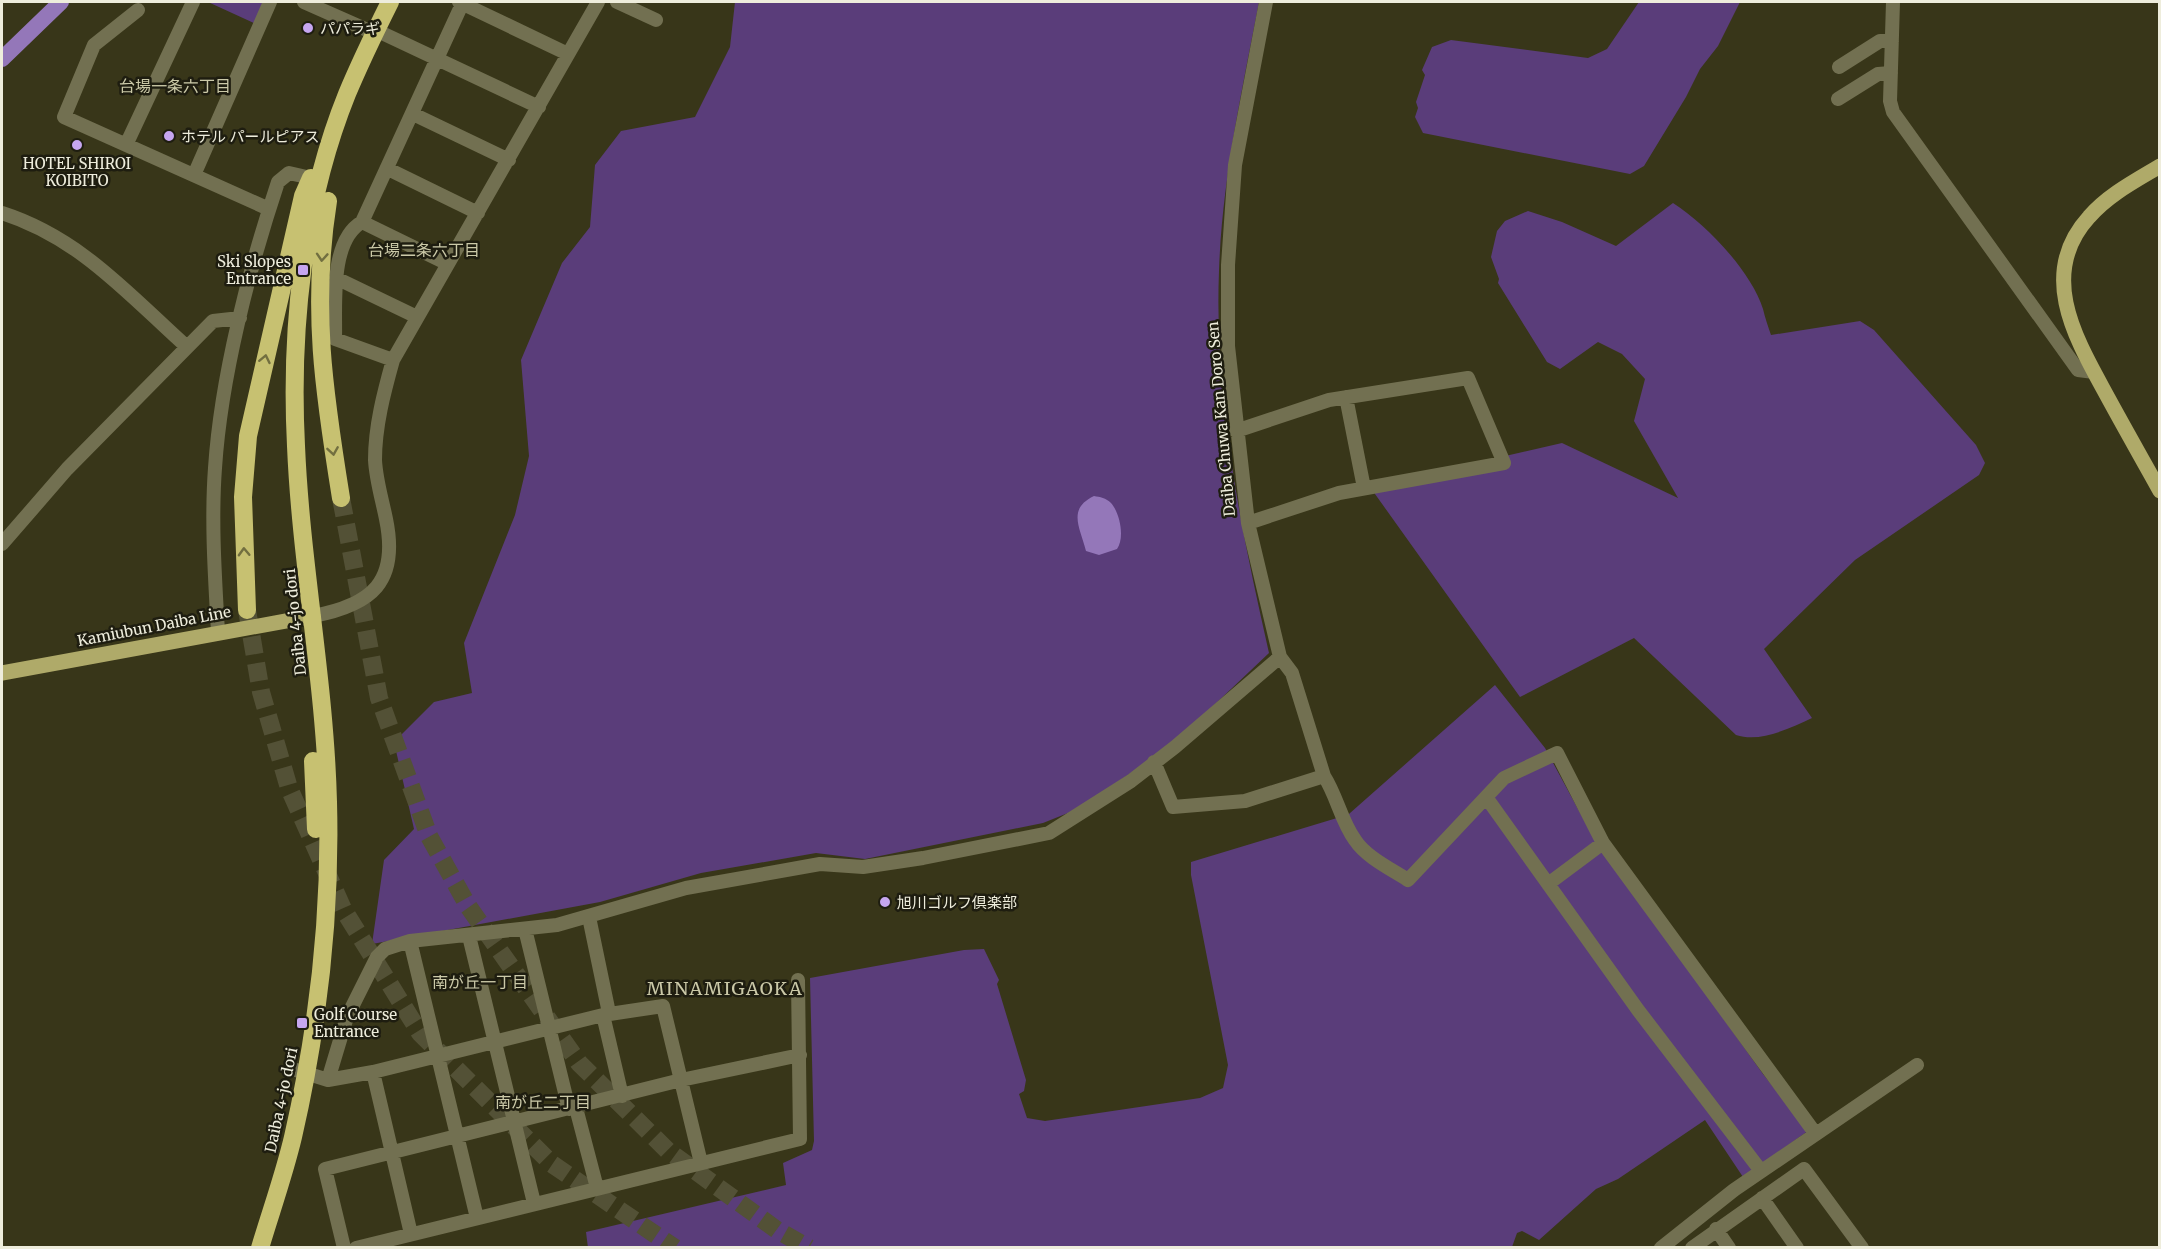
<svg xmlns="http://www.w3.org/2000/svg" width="2161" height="1249" font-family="Merriweather,'Noto Sans JP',serif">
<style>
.green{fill:#5a3d7a}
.water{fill:#9477b9}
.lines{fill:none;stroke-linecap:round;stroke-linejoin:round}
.river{stroke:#9477b9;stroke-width:16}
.highway-tunnel{stroke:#535136;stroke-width:18;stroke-dasharray:18 9;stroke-linecap:butt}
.minor{stroke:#727051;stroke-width:14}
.major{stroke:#afaa69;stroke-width:15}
.highway{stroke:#c7c171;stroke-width:18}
.oneway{stroke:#726f40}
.poi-dot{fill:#c6a6f0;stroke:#1e1d10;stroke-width:2}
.labels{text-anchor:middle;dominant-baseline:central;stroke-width:5;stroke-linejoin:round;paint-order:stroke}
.poi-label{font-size:15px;fill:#eeeddc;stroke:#1e1d10;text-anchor:start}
.street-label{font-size:15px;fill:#eeeddc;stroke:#1e1d10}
.neighbourhood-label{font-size:16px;fill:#cbc9a8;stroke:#1e1d10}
.quarter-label{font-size:18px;letter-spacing:1.5px;fill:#cbc9a8;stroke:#1e1d10}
</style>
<rect width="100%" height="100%" fill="#383619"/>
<path class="green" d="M208 2H266L256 24Z
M735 2H1259C1242 91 1222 180 1219 271 1214 400 1241 529 1269 653L1172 745 1078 809 1043 823 865 859 816 853 701 873 600 902 372 944 384 860 414 829 394 742 434 702 472 693 464 643 515 515 529 456 521 360 562 263 590 227 595 165 621 131 695 117 730 47Z
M1639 2H1740L1718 46 1700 69 1686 97 1644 166 1630 174 1423 133 1415 117 1418 108 1416 102 1425 75 1422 70 1432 47 1451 40 1588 58 1607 49Z
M1673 203C1706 224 1751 271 1763 309 1765 318 1768 326 1771 335L1860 321 1874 330 1976 445 1985 463 1979 475 1855 560 1764 649 1812 718C1790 728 1761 743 1736 735L1634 638 1520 697 1370 487 1562 443 1678 498 1634 421 1645 379 1622 354 1598 342 1560 369 1547 362 1498 283 1499 279 1491 257 1497 231 1505 221 1528 211 1562 222 1616 246Z
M1495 685 1545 748 1591 833 1763 1074 1808 1131 1743 1177 1705 1120 1618 1179 1596 1189 1539 1240 1522 1231 1517 1233 1512 1247 588 1248 586 1232 786 1185 783 1163 812 1150 814 1141 810 978 964 950 984 949 999 980 997 984 1026 1080 1024 1091 1019 1094 1027 1118 1045 1121 1200 1098 1223 1088 1228 1065 1191 875V862L1337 818 1341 821Z"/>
<path class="water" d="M1094 496C1100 497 1106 498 1111 503 1120 513 1125 538 1117 549L1099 555 1086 551C1080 527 1067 509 1094 496Z"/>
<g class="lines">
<path class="river" d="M2 59 61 2"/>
<path class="highway-tunnel" d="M341 498 379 698 429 836 468 906 579 1063 668 1151 777 1230 809 1248
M247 610 261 692 289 788 343 909 420 1033 552 1164 675 1248"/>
<path class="minor" d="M304 2 365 29 384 34 539 107
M459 2 568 54
M617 2 656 20
M1266 2 1235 165 1228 265V346L1248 523 1280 657 1292 673 1324 776C1337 796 1341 821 1355 840 1366 857 1391 869 1408 880L1504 778 1557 753 1603 843 1815 1133
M1893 2 1890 101 1893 112 2078 370 2094 372
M138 10 94 45 64 117 269 209
M1839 67 1880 41H1892
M1838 99 1878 74 1891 73
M413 114 509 160
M126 145 193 2
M388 169 478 213
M194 175 270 2
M2 213C80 238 128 294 187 347
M362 222 463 2
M336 278 417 317
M393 360 335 339C336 306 329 241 362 222L448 264
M1346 397 1364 488
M1236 431 1329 400 1468 378 1504 463 1339 493 1248 523
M2 544 67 469 213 321 240 318
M313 616C372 605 399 582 386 519 382 499 376 480 375 460 375 426 384 392 393 360L598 2
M218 632C215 578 211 522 215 468 221 377 249 269 278 182L289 173 311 178
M1154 762 1173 807 1245 801 1324 776
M1486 797 1638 1010 1761 1171
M1548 884 1603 843
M589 917 609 1013
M525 929 569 1109
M469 936 534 1203
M410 941 477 1218
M603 1015 622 1096
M296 1070 328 1080 373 1072 603 1015 663 1006 701 1163
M373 1072 411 1234
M328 1080 347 1017 377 957 385 949 410 941 557 925 686 888 820 864 863 867 923 858 1049 833 1131 781 1175 747 1280 657
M576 1108 597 1188
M1762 1198 1797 1248
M1716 1229 1729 1248
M344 1248 325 1169 681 1080 800 1055
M356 1248 800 1139 798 980
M1661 1248 1734 1190 1917 1065
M1692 1248 1804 1169 1862 1248"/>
<path class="major" d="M2160 166C2135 181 2108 195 2089 217 2037 274 2076 339 2106 394 2124 427 2142 459 2160 491
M2 673 313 616"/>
<path class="highway" d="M328 201C311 307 324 393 341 498
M247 610 243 497 248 436 303 196 311 178
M313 761 316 829
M260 1248C271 1211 284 1175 293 1137 318 1028 331 914 328 802 325 682 301 565 296 446 290 329 303 203 347 94 360 63 375 32 390 2"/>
</g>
<defs><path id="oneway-chevron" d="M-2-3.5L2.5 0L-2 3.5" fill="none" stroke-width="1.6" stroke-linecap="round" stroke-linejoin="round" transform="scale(1.5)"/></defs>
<g class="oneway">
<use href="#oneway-chevron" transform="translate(322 257) rotate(94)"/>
<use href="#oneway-chevron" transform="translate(265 359) rotate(-78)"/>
<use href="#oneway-chevron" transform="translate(333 451) rotate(81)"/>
<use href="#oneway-chevron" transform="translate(244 552) rotate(-92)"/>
</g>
<g class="poi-dot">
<circle cx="308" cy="28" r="6"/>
<circle cx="169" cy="136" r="6"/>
<circle cx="77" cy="145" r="6"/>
<rect x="297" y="264" width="12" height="12" rx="3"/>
<circle cx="885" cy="902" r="6"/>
<rect x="296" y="1017" width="12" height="12" rx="3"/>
</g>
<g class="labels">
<g class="poi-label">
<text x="320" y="28">パパラギ</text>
<text x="181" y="136">ホテル パールピアス</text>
<text x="77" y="163" text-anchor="middle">HOTEL SHIROI<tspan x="77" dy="17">KOIBITO</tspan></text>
<text x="291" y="261" text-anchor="end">Ski Slopes<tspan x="291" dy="17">Entrance</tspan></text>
<text x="897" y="902">旭川ゴルフ倶楽部</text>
<text x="314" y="1014">Golf Course<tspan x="314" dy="17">Entrance</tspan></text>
</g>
<g class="street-label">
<text transform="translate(1221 419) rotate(-95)">Daiba Chuwa Kan Doro Sen</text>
<text transform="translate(295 622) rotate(-96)">Daiba 4-jo dori</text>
<text transform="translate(154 626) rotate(-11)">Kamiubun Daiba Line</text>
<text transform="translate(281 1100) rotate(-78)">Daiba 4-jo dori</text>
</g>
<g class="neighbourhood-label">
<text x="175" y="86">台場一条六丁目</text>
<text x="424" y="250">台場二条六丁目</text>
<text x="480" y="982">南が丘一丁目</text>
<text x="543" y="1102">南が丘二丁目</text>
</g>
<g class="quarter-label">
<text x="725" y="988">MINAMIGAOKA</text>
</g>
</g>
<rect width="2161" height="1249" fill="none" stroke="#eeeddc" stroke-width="6"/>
</svg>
